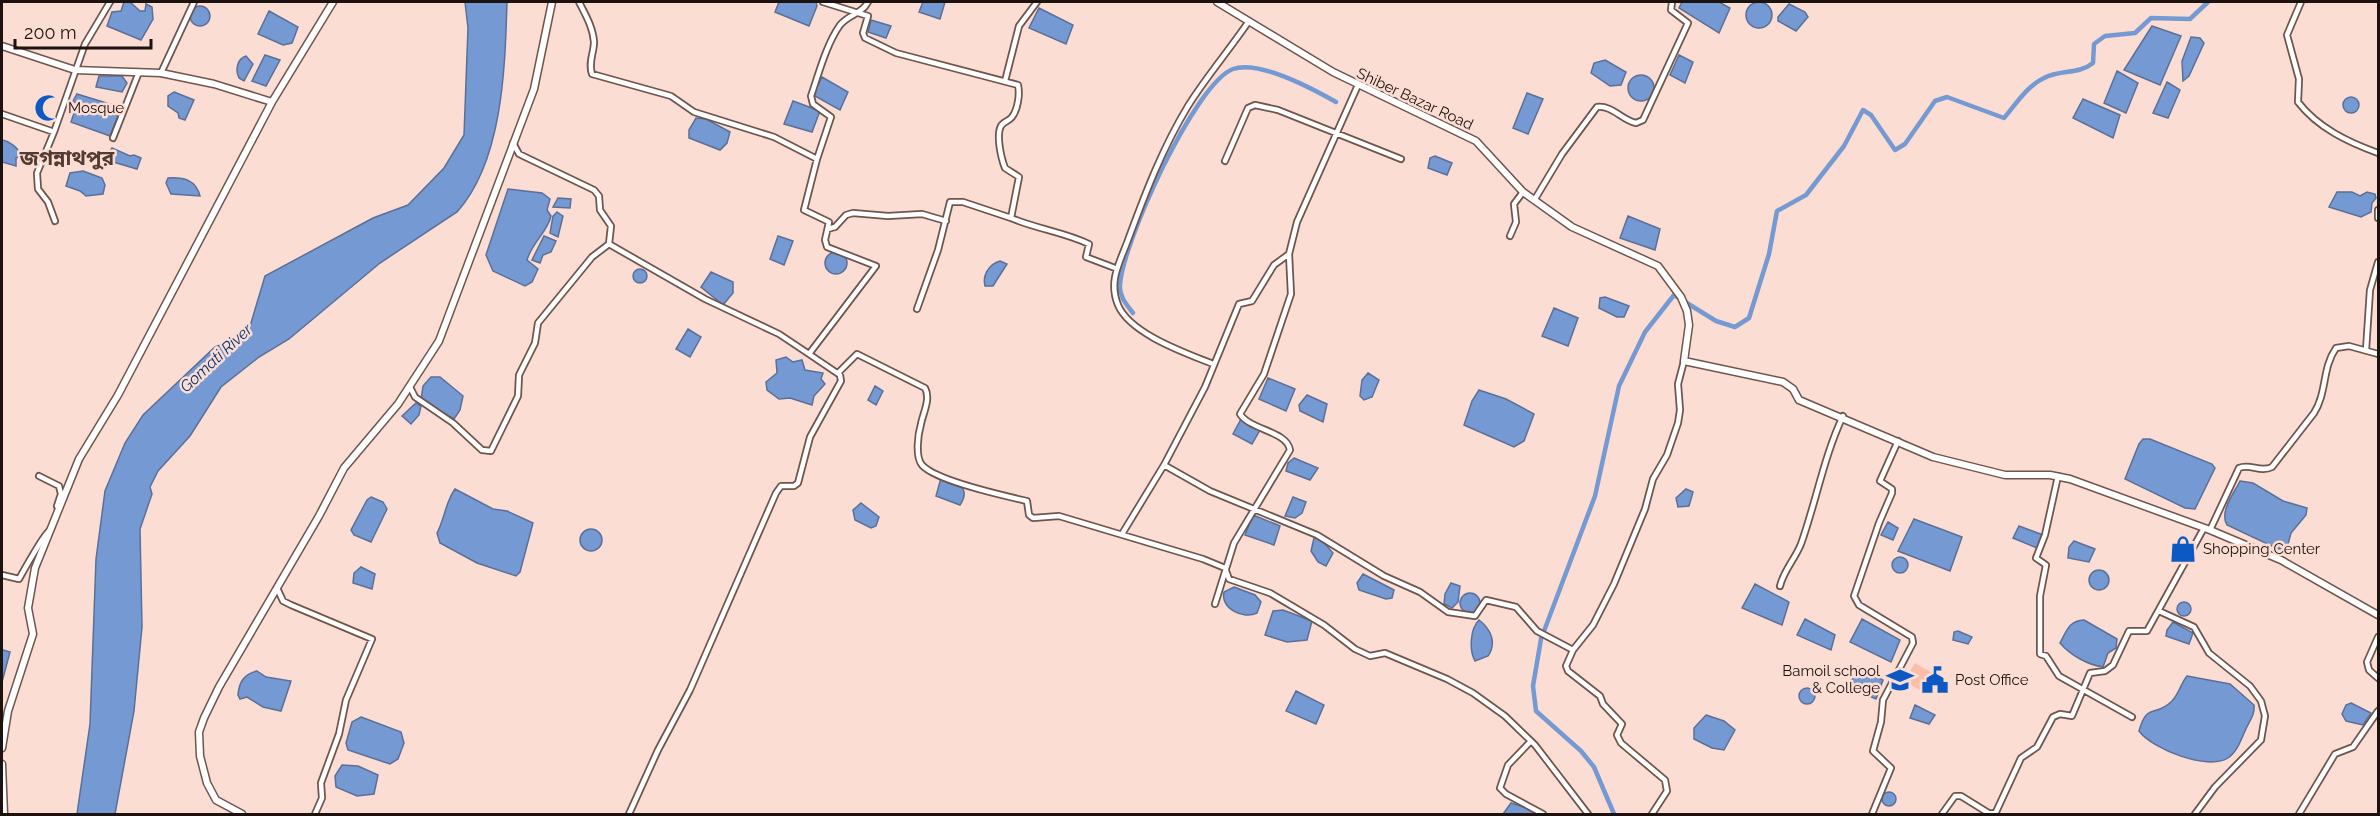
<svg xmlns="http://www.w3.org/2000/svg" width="2380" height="816" font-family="Raleway,'Noto Sans Bengali',sans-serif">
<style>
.green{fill:#fbbea9}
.water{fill:#7599d2;stroke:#5a7098;stroke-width:1.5}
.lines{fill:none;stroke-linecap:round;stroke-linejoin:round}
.canal{stroke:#7599d2;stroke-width:4.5}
.street-casing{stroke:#6e554d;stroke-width:8}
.secondary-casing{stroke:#6e554d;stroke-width:9}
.street{stroke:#fff;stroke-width:4.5}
.secondary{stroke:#fff;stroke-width:6}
.labels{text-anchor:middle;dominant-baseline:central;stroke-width:5;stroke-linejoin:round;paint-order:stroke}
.street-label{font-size:15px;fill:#1c120f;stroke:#fbddd3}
.poi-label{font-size:15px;fill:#1c120f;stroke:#fbddd3;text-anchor:start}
.water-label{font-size:16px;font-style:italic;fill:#033173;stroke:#fbddd3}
.district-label{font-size:21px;font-weight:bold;fill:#523b33;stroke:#fbddd3}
</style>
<rect width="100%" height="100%" fill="#fbddd3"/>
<path class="green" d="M1915 663 1937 676 1927 694 1904 681Z"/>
<path class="water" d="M124 2H130L140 11H145L146 4 152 7 153 19 141 40 107 26 112 12 121 11Z
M465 2H507C505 67 503 161 457 212L380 263 289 339 259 357 221 387 190 436 158 471 150 487 152 494 140 529 142 627 134 711 115 814H77L90 724 96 559 105 491 125 443 143 415 215 347 231 341 251 323 265 276 373 218 408 205 444 168 464 135 468 28Z
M779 2H816L817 6 809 26 775 12Z
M923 2H945L940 19 919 12Z
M1682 2H1719L1730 8 1719 33 1679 8Z
M1746 15a13 13 0 1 1 26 0a13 13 0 1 1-26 0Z
M1789 4 1805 12 1808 17 1796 31 1778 21V17Z
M190 16a10 10 0 1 1 20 0a10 10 0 1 1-20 0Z
M1039 8 1073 25 1066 44 1029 28Z
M269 11 298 27 292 43 283 45 258 34Z
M871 20 891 26 886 38 868 32Z
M2152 26 2181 36 2160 85 2124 70Z
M2191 37 2200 38 2204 43 2189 76 2183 81 2182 61Z
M265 55 280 60 266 86 252 81Z
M1679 55 1693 62 1685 83 1670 75Z
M246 56 253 64 244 81 239 78C235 70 237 59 246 56Z
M1605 60 1626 72 1621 85 1610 86 1591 73 1594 63Z
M2117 71 2138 83 2126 113 2104 103Z
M1628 88a13 13 0 1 1 26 0a13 13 0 1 1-26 0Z
M99 76H122L127 83 122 92 96 87Z
M822 77 848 92 840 110 813 95Z
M2167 82 2180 90 2168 118 2153 113Z
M174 92 194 100 185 120 179 118 178 113 168 106V96Z
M1527 93 1543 99 1528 134 1513 128Z
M77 94 113 105 120 111 110 136 71 122 77 104 73 101Z
M2343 105a8 8 0 1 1 16 0a8 8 0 1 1-16 0Z
M2083 99 2120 115 2113 138 2073 118Z
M793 101 820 111 812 132 784 124Z
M696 118 706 119 730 132 727 143 720 150 689 138V130Z
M2 140C9 141 19 148 21 156L16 158V166L2 162Z
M112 148 130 156 134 155 141 158 137 169 110 161 107 155Z
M1435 156 1452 163 1447 175 1428 168 1430 158Z
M83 171 102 178 105 185 103 194 86 196 80 191 66 186 70 173Z
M168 178C184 177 196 180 200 196L171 194 166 183Z
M508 189 542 193 550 199 547 210 551 216C548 231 531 244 527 260L538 269 532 282 525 286 493 271 486 255Z
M2337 192H2352L2360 196 2367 192 2375 194 2376 198 2372 203 2371 212 2361 217 2329 207Z
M558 198 571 199 570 208 553 207Z
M557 212 563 216 558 237 550 233 553 216Z
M1628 216 1660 229 1655 250 1620 238Z
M544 236 556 241 551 252 543 255 540 263 532 260Z
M778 236 793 241 784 265 770 259Z
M825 263a11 11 0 1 1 22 0a11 11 0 1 1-22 0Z
M1000 261 1007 264 993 286H985C982 274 990 264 1000 261Z
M633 276a7 7 0 1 1 14 0a7 7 0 1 1-14 0Z
M711 272 733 282V293L723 305 701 287Z
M1605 297 1629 306 1624 317H1617L1599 308 1600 298Z
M1554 308 1578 318 1568 346 1542 336Z
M688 329 701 337 690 357 676 349Z
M786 357 793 362 802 360 805 370 823 373 821 379 825 384 814 396 812 405 790 398 779 399 767 390 766 382 777 373 776 360Z
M1368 373 1379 380 1372 397 1364 400 1360 396 1362 380Z
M431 377H440L463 396 460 410 454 419 421 400 423 386Z
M1268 378 1295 389 1286 411 1259 399Z
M875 386 883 391 876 405 868 400Z
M1479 390 1506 399 1534 414 1524 441 1514 447 1464 425 1472 401Z
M1307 395 1327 404 1323 422 1300 411 1299 405Z
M416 403 421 406 419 415 411 424 402 416Z
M1241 419 1260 430 1252 444 1233 434Z
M2143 439H2150L2212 464 2215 468 2195 509 2185 508 2125 479 2139 444Z
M1294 458 1318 468 1310 480 1286 471 1288 463Z
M941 478C956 482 972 487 960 505L936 496Z
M2240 481 2253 483 2283 501 2307 508 2306 515 2291 533 2287 548 2278 549 2227 525C2219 512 2234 493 2240 481Z
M455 489 493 509 507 511 533 523 520 572 516 576 477 563 440 543 437 533C445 518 445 503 455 489Z
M1686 489 1693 492 1689 506 1678 507 1676 498Z
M371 497 383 502 387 509 371 542 354 535 351 530 367 500Z
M1293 497 1306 502 1302 513 1295 518 1285 516Z
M861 503 879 517 876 526 871 528 855 520 853 510Z
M1253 515 1280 526 1274 545 1245 535Z
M1914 519 1962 537 1950 571 1898 551Z
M1888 522 1898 528 1893 540 1881 535Z
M2019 526 2043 535 2037 548 2013 538Z
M580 540a11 11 0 1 1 22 0a11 11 0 1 1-22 0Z
M1314 538H1320L1333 553 1326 566 1318 562 1311 551Z
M2074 541 2095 549 2089 562 2068 558 2069 547Z
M1892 565a8 8 0 1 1 16 0a8 8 0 1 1-16 0Z
M361 567 375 574 372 589 353 583 354 573Z
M2089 580a10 10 0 1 1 20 0a10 10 0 1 1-20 0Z
M1363 574 1394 590 1392 598 1386 599 1359 590 1357 583Z
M1451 583 1460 586 1458 602 1452 608 1444 604 1445 594Z
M1755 584 1789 602 1782 625 1742 608Z
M1234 587 1255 595 1261 602 1257 613C1243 620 1220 608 1224 592Z
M1460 603a10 10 0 1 1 20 0a10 10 0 1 1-20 0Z
M2177 609a7 7 0 1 1 14 0a7 7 0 1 1-14 0Z
M1283 610 1312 621 1307 640 1287 642 1265 635 1273 611Z
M1805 619 1835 635 1831 650 1797 635Z
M1862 619 1900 640 1891 662 1850 642Z
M1479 620C1491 629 1497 643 1488 656L1475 661C1469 650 1470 629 1479 620Z
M2084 620 2117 639 2116 648 2108 653 2103 667C2088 665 2070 655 2060 643 2067 631 2068 621 2084 620Z
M2173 622 2193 633 2189 644 2166 636 2167 630Z
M1958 631 1972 637 1968 644 1953 640 1954 632Z
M3 650 10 652 2 682V651Z
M1857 667 1883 680 1876 699 1849 687Z
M257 671 266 677 291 681 281 711 263 707 247 697 240 699 238 695C239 682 244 674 257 671Z
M2187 676 2230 684 2254 705C2255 716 2249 721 2245 731 2241 740 2237 752 2228 758 2208 771 2152 749 2139 731 2147 702 2155 718 2172 701 2179 694 2181 683 2187 676Z
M1799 696a8 8 0 1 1 16 0a8 8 0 1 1-16 0Z
M1296 691 1324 705 1316 724 1286 711Z
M2351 703 2371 713 2363 725 2346 721 2342 714 2346 705Z
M1915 705 1935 715 1929 724 1910 718Z
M1706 715 1724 721 1735 730 1724 750 1712 748 1694 739V728Z
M361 717 401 732 404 743 398 759 390 764 348 750 346 743 352 722Z
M342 765 358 766 378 775 374 794 357 796 336 787 335 776Z
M1882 799a7 7 0 1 1 14 0a7 7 0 1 1-14 0Z
M1511 803 1533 810V814H1503Z"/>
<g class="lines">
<path class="canal" d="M1133 313C1126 304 1119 296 1120 285 1122 244 1195 83 1233 69 1259 60 1313 89 1336 102
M1614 814 1594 767 1581 751 1536 711 1533 686 1541 639 1595 496 1619 386 1645 332 1674 295 1716 321 1735 327 1749 318 1769 254 1777 211 1806 195 1844 146 1863 110 1871 115 1895 150 1905 144 1935 101 1947 97 2004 118C2016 104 2027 86 2044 78 2060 69 2078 75 2093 63L2094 44 2105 36 2135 33 2151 18 2190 19 2208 2"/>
<defs>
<path id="street" d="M579 2C585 14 593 27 594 42 594 53 588 62 592 74L671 96 694 112 774 137 817 159 804 210 829 222 825 240 827 247 876 266 809 354 840 375 841 381 810 437 798 483 794 486H781L776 493 690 690 658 750 629 814
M823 2 868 16 863 33 865 38 896 53 1018 85C1020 94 1018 109 1012 117 1009 121 1003 122 1001 126 996 135 1001 158 1005 168L1019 177 1011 218C1037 229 1064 232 1089 244L1086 257 1115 268
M2301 2 2287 35 2299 79 2298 102C2318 128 2348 142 2378 153
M161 73 194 2
M1005 81 1019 26 1037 2
M2 114 54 132
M113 138 139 72
M513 143 519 154 594 190 599 196 600 210 611 226 609 244 705 299 779 334 809 354
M817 159 831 117 813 104 811 96C819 73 826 45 840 25 849 14 862 14 868 2
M1225 161 1248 108 1255 105 1278 110 1401 159
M1535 199 1562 154 1597 107C1612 105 1622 120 1636 123L1643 120 1688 23 1671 10 1672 2
M2378 210V218
M55 221 48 202 38 189 37 173 54 132 85 44 110 2
M828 229 835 227 846 215 853 213 888 216 922 214 946 221
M1510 236 1516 222 1514 204 1523 192
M917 309 938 250 950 202H963L1011 218
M2366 350 2370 290 2378 262
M1213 364C1186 353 1130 334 1118 305 1108 281 1120 262 1128 240 1145 194 1162 149 1188 106 1206 77 1230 49 1249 21
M838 373 857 354 925 388C931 399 923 413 921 424 918 434 915 457 922 465 936 481 1005 496 1027 501L1029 515 1033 518 1059 516 1203 559 1225 568 1229 579 1270 593 1324 625 1355 649 1370 656 1385 653 1447 679 1473 693 1505 716 1535 745 1588 814
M410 387 415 397 453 423 482 450 491 451 518 396 519 375 535 343 538 323 592 257 609 244
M1164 465 1210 491 1317 535 1384 576 1420 592 1448 612 1475 616 1486 600 1516 607 1537 631 1573 650 1566 666 1568 671 1600 696 1603 704 1622 724 1617 735 1621 743 1665 780 1667 791 1652 814
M39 476 59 486 61 494 57 506
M2058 476 2045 535 2036 558 2046 565 2040 596V654L2046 656 2059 676 2132 717
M2210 530 2239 468C2250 463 2260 473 2272 467L2314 413C2327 393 2322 368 2336 348L2349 346 2378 354
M1122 534 1164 465 1205 387 1239 304 1252 301 1274 265 1289 254 1297 222 1358 85
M2 575 19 579C24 570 43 536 49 531
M1780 586C1784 570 1795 559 1801 544 1816 502 1824 456 1843 416
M277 588 283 601 291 605 372 639 346 700 339 734 321 783 322 798 315 814
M1215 604 1234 543 1290 450C1287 431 1250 430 1240 414L1264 374 1291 294 1289 254
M2159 611 2194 627 2209 653 2250 686 2261 701 2265 716 2261 740 2215 787 2195 814
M2378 637 2367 662 2369 670 2378 678
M1573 650 1593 625 1614 584 1645 509 1653 479 1667 455 1678 423 1680 410 1678 384 1684 361
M1531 741 1508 765 1500 788 1506 794 1543 814
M1872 814 1891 768 1873 751 1881 722 1883 700 1913 643 1912 637 1859 605 1854 596 1879 523 1892 493V489L1880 481 1898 441
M1942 814 1955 796H1961L1990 814 1996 812 2021 758 2037 747 2053 717 2060 714 2072 716 2090 673 2105 671 2113 665 2129 631H2147L2204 528
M2299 814 2335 754 2353 747 2378 711"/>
<path id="secondary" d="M1217 2 1333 72 1476 141 1523 192 1572 227 1658 266 1681 297 1687 311 1689 325 1684 361 1783 382 1793 389 1799 400 1933 457 2005 475H2050L2070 479 2210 530 2281 560 2378 615
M2 46 75 70 161 73 214 84 272 102 333 2
M2 748 8 711 33 634 28 608 35 568 79 459 118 395 272 102
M2 764 4 814
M242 814 216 800 207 783 200 756 199 732 204 718 219 687 319 516 344 468 398 404 439 341 534 89 552 2"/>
</defs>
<use href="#street" class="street-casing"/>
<use href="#secondary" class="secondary-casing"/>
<use href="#street" class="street"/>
<use href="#secondary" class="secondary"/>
</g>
<defs>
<symbol id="mosque-bare" viewBox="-9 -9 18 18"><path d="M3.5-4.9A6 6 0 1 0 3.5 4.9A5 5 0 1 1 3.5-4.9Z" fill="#0d59c3" stroke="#fbddd3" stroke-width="2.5" paint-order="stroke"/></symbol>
<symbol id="shop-bare" viewBox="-9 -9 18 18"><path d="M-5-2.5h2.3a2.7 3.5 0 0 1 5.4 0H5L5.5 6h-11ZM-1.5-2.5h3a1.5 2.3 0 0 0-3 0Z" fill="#0d59c3" stroke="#fbddd3" stroke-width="2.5" paint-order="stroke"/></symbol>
<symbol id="school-bare" viewBox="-9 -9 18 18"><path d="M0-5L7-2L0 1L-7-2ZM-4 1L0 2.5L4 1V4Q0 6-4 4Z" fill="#0d59c3" stroke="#fbddd3" stroke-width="2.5" paint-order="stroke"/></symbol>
<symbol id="civic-bare" viewBox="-9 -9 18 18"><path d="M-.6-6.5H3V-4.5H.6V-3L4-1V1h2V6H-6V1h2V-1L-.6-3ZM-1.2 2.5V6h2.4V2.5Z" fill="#0d59c3" stroke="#fbddd3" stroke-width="2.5" paint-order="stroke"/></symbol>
</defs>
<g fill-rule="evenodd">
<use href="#mosque-bare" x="29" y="89" width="38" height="38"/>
<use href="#shop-bare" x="2164" y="530" width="38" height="38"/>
<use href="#school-bare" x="1881" y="661" width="38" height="38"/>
<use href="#civic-bare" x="1916" y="661" width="38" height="38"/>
</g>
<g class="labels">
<g class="street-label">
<text transform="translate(1415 99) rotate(25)">Shiber Bazar Road</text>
</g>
<g class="poi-label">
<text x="68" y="108">Mosque</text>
<text x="2203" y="549">Shopping Center</text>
<text x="1880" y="671" text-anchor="end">Bamoil school<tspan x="1880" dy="17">&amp; College</tspan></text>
<text x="1955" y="680">Post Office</text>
</g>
<g class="water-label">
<text transform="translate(216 358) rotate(-43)">Gomati River</text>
</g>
<g class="district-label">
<text x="67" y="157">জগন্নাথপুর</text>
</g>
</g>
<rect width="2380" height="816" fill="none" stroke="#1c120f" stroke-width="6"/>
<path d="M15 39v9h136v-9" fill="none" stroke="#1c120f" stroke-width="3"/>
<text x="24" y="39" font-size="18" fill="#1c120f" stroke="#fbddd3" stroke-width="4.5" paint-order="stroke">200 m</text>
</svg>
